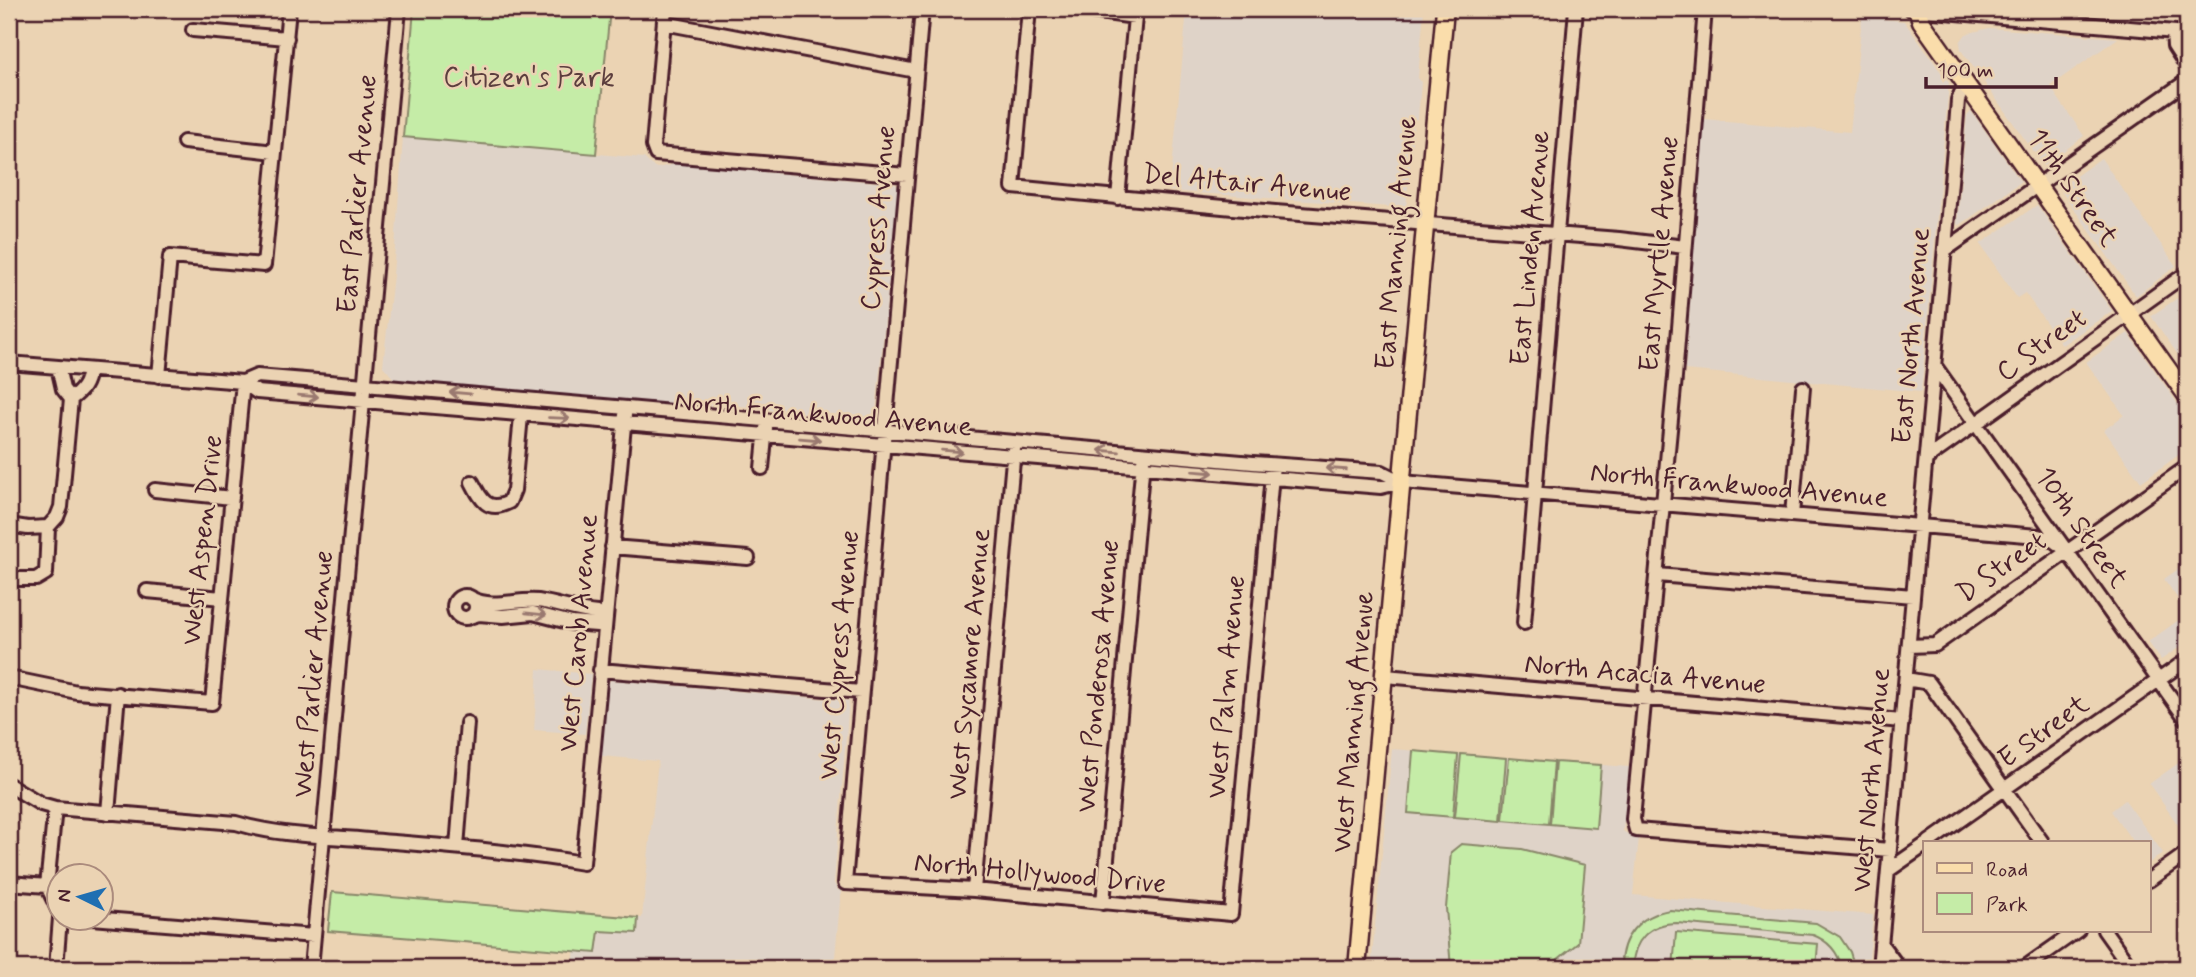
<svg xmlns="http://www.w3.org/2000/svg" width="2196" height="977" font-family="Mynerve,sans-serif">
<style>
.built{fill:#dfd3c8}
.green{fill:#c5eca7;stroke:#888669;stroke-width:2}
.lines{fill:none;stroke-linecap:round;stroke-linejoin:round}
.minor-casing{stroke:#4a1f2b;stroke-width:18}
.major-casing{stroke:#4a1f2b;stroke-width:21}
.minor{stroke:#ebd3b3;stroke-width:12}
.major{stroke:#faddab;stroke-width:16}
.oneway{stroke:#9a796f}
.labels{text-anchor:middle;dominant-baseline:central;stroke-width:5;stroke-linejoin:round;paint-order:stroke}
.park-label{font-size:28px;fill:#5c3e3e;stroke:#ebd3b3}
.street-label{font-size:28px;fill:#4a1f2b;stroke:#ebd3b3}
</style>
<rect width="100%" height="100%" fill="#ebd3b3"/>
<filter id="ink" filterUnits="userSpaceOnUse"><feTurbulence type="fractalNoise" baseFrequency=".0143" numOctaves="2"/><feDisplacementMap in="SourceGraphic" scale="14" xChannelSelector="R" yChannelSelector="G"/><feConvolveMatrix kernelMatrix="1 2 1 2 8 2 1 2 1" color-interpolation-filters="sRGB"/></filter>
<g filter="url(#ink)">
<path class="built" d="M1187 9H1424L1418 78 1421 82 1418 118 1414 121 1406 208 1170 191Z
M1862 17 1904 21 1949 83 1921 392 1685 370 1704 119 1850 132Z
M1989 28 2118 38 2050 86 2084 136 2044 166 1961 50 1960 42 1966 34Z
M1971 111 2021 182 1960 225 1957 224 1967 115Z
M403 137 644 158 651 165 657 168 675 164 896 184 898 188 875 420 858 421 843 415 809 412 795 415 781 414 765 408 715 404 702 407 394 379 383 366 393 275Z
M2101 158 2176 266 2136 296 2059 188Z
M2037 205 2112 311 2062 345 2025 293 2017 298 1980 244Z
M2185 293 2187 297V368L2151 316Z
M2128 333 2187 417V449L2141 482 2104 430 2124 415 2086 362Z
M2187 563V612L2164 579Z
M2187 614V642L2161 660 2148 642Z
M538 669 591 674 585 734 534 730Z
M611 680 849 701 834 883 837 889 841 891 834 968H573L578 913 642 918 658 761 601 756 608 683Z
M1392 749 1629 767 1623 831 1631 836 1639 837 1633 895 1873 915 1868 968H1371Z
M2187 757V835L2186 836 2149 784Z
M2125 800 2163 853 2149 863V842H2133L2111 811Z"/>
<path class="green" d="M414 9H610L596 154 403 137Z
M1413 751 1458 755 1453 817 1408 813Z
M1461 754 1506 758 1501 821 1455 817Z
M1509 758 1554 762 1549 824 1503 820Z
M1555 762 1601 765 1596 828 1550 824Z
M1461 844 1522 849 1585 865 1578 943 1547 968H1451L1446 908 1451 852Z
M332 892 638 918 637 933 599 931 596 953 328 931Z
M1670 910 1816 923 1840 937 1850 952 1855 968H1842C1838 952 1829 941 1813 935L1677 923C1650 923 1632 941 1633 968H1621C1620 937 1639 915 1670 910Z
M1676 932 1818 944 1816 968H1673Z"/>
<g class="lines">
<defs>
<path id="minor" d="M665 9 653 146 656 154 907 175
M922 9 845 883 974 890 1231 914 1273 465
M1029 9 1013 187 1275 212 1619 239 1685 247
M1077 9 1135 17 1118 198
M1705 9 1675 377 1633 819 1636 830 1890 850
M1911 9 2187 33
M664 23 916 71
M193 30 287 38
M2173 32 2174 46 2187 66
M184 142 275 152
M1945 250 2187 81
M9 363 243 382 257 376 365 385 1253 463 1382 472 1402 482
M1934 365 2187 720
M159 376 170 257 264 265 289 9
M243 382 257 392 1381 487 1402 482 2038 536 2054 541 2068 551
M71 399C82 391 87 384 89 370
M1926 459 2187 273
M762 468 766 428
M472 482C481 500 488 513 509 502L514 490 521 416
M155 490 232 498
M1792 515 1803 388
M9 525 28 528 48 527
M612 547 748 558
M1657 575 1913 596
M9 579H36L46 573 48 527 57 517 61 507 71 399 63 389 58 367
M147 591 222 598
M454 607a11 11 0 1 1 22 0a11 11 0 1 1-22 0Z
M472 599C493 609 515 599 538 601 558 604 577 611 597 613L603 619
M469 617 479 614 503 616 533 613 572 623 597 625 605 619
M1524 623 1576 9
M1909 646 1935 645 2187 467
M600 670 861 692
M1385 676 1902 721
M9 678 77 692 212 703 243 382
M1906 679 1929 683 2042 842
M9 785 41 804 55 808 236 823C279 836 325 836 369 840 441 846 512 851 583 863L625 415
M55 808 47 886 60 913
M108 813 118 694
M1929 842 2187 660
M457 847 467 723
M1889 870 1925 845
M2149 880 2187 853
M9 883 47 886
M974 890 1014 449
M1103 903 1143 461
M92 918 314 936
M2104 930 2131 968
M1881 944 1899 968
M56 968 60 918
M311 968 399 9
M1879 968 1956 127 1958 100 1966 82
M2024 968 2078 930"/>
<path id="major" d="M1917 9 1921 21 2187 396
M1357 968 1445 9"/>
</defs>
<use href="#minor" class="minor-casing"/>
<use href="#major" class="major-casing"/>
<use href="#minor" class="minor"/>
<use href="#major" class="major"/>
</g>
<defs><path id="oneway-shaft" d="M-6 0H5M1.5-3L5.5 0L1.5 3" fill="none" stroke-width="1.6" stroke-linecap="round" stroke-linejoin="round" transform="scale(1.75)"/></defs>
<g class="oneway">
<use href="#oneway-shaft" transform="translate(460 393) rotate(-175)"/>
<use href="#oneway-shaft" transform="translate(308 396) rotate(5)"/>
<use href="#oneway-shaft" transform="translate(559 418) rotate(2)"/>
<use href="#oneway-shaft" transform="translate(810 439) rotate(5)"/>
<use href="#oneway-shaft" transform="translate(952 451) rotate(5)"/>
<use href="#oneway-shaft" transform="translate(1109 451) rotate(-175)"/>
<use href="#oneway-shaft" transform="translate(1336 469) rotate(-176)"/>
<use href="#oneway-shaft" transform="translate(1203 472) rotate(5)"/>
<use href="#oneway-shaft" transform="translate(536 614) rotate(6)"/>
</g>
</g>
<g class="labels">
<g class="park-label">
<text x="529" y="78">Citizen's Park</text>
</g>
<g class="street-label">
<text transform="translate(1247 184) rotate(5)">Del Altair Avenue</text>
<text transform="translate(2072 188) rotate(55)">11th Street</text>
<text transform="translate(358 194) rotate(-85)">East Parlier Avenue</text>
<text transform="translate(879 218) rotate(-85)">Cypress Avenue</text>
<text transform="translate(1397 243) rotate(-85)">East Manning Avenue</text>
<text transform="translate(1531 248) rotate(-85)">East Linden Avenue</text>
<text transform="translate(1660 254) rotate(-85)">East Myrtle Avenue</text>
<text transform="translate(1912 336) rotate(-85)">East North Avenue</text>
<text transform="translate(2042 346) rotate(-36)">C Street</text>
<text transform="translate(823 415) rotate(5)">North Frankwood Avenue</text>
<text transform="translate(1739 486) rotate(5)">North Frankwood Avenue</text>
<text transform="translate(2081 528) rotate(55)">10th Street</text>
<text transform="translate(203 540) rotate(-84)">West Aspen Drive</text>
<text transform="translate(2002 568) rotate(-35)">D Street</text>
<text transform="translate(579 633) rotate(-85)">West Carob Avenue</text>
<text transform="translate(840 655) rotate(-85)">West Cypress Avenue</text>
<text transform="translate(970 664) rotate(-85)">West Sycamore Avenue</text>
<text transform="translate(314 674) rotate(-85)">West Parlier Avenue</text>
<text transform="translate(1645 675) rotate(5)">North Acacia Avenue</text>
<text transform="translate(1099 676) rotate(-85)">West Ponderosa Avenue</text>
<text transform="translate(1227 687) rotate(-85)">West Palm Avenue</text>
<text transform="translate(1354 722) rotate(-85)">West Manning Avenue</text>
<text transform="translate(2044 732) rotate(-36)">E Street</text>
<text transform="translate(1872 780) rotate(-85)">West North Avenue</text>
<text transform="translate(1040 874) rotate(5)">North Hollywood Drive</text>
</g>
</g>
<rect width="2196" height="977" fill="none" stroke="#ebd3b3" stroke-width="35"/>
<rect x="18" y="18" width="2161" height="942" fill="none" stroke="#4a1f2b" stroke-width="2.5" filter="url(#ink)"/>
<rect x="1923" y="841" width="228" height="91" fill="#ebd3b3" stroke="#ab8b7d" stroke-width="2"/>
<rect x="1937" y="863" width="35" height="10" fill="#faddab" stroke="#ab8b7d" stroke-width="2"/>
<text x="1986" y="876" font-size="21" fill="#4a1f2b">Road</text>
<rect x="1937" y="893" width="35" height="21" fill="#c5eca7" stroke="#ab8b7d" stroke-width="2"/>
<text x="1986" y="911" font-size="21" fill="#4a1f2b">Park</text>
<g transform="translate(80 897) rotate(275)"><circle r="33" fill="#ebd3b3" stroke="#ab8b7d" stroke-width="2"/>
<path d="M0-5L12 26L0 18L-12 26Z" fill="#1f6fb2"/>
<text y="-10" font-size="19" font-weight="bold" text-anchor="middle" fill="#4a1f2b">N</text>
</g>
<path d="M1926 77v10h130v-10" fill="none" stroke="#4a1f2b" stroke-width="3.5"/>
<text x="1937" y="77" font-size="21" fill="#4a1f2b" stroke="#ebd3b3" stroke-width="5" paint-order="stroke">100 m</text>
</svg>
